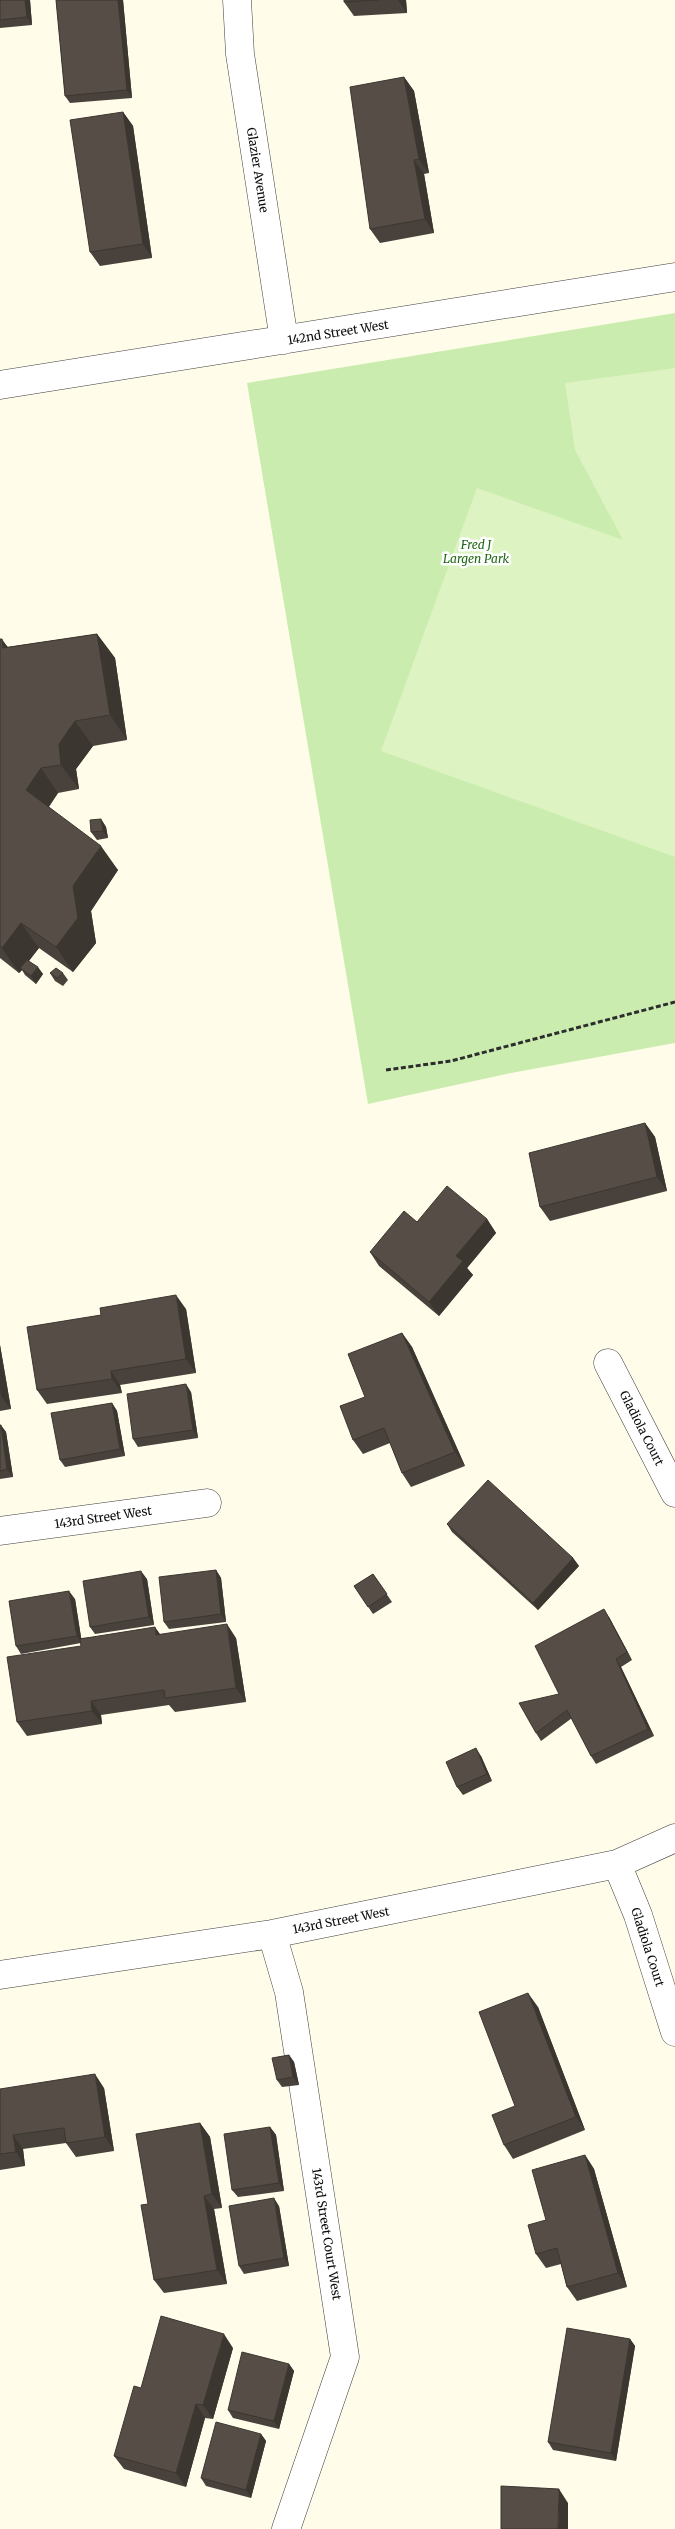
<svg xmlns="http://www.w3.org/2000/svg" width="675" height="2529" font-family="Merriweather,serif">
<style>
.green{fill:#caedaf}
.pitch{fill:#def3c2}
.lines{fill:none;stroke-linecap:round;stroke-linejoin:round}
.minor-casing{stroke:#3e3e3e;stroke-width:29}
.path{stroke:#2d2d2d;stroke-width:3;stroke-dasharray:5 2.5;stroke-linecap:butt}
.minor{stroke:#fff;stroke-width:28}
.wall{fill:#49423c}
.shaded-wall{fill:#3c3631}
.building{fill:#554d46;stroke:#3c3631}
.labels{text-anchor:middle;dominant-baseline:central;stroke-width:5;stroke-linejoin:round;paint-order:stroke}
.street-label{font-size:12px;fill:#0b0b0b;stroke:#fff}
.park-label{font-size:12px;font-style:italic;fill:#216816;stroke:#fff}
</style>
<rect width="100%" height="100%" fill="#fffce9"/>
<path class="green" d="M675 313V1043L511 1073 368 1104 247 383Z"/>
<path class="pitch" d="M675 368V857L381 751 477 488 623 540 575 450 565 383Z"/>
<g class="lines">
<defs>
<path id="minor" d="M237 0 240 54 284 340
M0 385 675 277
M608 1363 675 1493
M0 1531 207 1503
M617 1864 638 1915 675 2032
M272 1934 289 1992 345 2357 286 2529
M0 1975 272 1934 617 1864 675 1838"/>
</defs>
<use href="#minor" class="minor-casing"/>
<path class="path" d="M386 1070 451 1061 675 1002"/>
<use href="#minor" class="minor"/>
</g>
<path class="wall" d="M0 0H30L32 25 0 28Z
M56 0H123L132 98 70 103 65 96Z
M344 0H406L407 13 354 16 344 2Z
M404 77 414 91 429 173 424 174 434 233 380 243 370 229Z
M123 112 133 126 152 258 100 266 90 252Z
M97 634 115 658 127 740 93 746 76 769 79 789 58 793 49 807 118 870 91 911 96 943 73 972 39 948 29 961 43 974 36 984 25 975 22 970 19 973 0 958V639L8 647Z
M101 819 106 827 108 838 97 840 91 832Z
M50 973H63L68 980 63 986 55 981Z
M645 1123 655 1137 667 1191 550 1221 540 1207Z
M487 1219 496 1233 467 1268 473 1275 439 1316 379 1266 370 1252 417 1222Z
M186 1309 196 1373 120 1385 122 1393 47 1404 37 1390Z
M402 1333 412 1347 465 1466 411 1487 402 1473 390 1443 363 1454 353 1440 365 1397Z
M0 1345 11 1409 0 1411Z
M191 1392 198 1438 138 1447 133 1439Z
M112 1403 117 1411 125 1456 65 1467 60 1460Z
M0 1425 6 1432 13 1477 0 1479Z
M447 1524 573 1558 579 1566 538 1610 452 1532Z
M216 1570 221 1578 226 1622 169 1629 164 1622Z
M373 1574 392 1602 373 1614 354 1586Z
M147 1579 154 1625 95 1634 90 1627Z
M75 1599 81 1638 160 1634 236 1638 246 1702 175 1712 169 1705 101 1715 102 1724 27 1736 17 1722 81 1646V1643L21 1654 16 1646Z
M609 1617 632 1660 621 1667 654 1736 596 1764 591 1756 572 1718 541 1741 536 1733 559 1694Z
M481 1756 492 1781 463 1795 457 1787Z
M538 2007 585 2130 513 2159 504 2145 515 2106Z
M289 2055 294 2062 299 2085 282 2087 277 2080Z
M104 2088 114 2151 76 2157 66 2143 23 2149 25 2166 0 2170V2089Z
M200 2123 210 2137 222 2208 214 2209 227 2284 164 2293 154 2280 148 2204Z
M270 2127 276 2135 284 2191 238 2197 232 2190Z
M585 2155 594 2169 627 2287 577 2301 567 2287 561 2264 546 2268 536 2254 546 2220Z
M279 2206 289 2266 244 2274 239 2266Z
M630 2339 635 2346 616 2461 553 2450 548 2442Z
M233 2348 213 2419 205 2418 186 2487 124 2469 114 2456 141 2388Z
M289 2364 294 2371 279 2429 233 2418 228 2410Z
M261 2434 266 2441 251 2498 206 2486 201 2478Z"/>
<path class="shaded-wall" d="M25 0H30L32 25 27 17Z
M118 0H123L132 98 127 90Z
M398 0H406L407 13Z
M404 77 414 91 429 173 419 159Z
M123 112 133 126 152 258 143 244Z
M414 160 424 174 434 233 425 219Z
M97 634 115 658 127 740 110 715Z
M2 639 19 664 3 648Z
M75 721 93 746 76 769 79 789 61 765 59 744Z
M41 768 58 793 43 814 26 790Z
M101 819 106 827 108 838 103 831Z
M101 846 118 870 91 911 96 943 73 972 56 947 73 886Z
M21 923 39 948 22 969 20 968 22 970 19 973 2 948Z
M38 967 43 974 36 984 31 976Z
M645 1123 655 1137 667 1191 657 1177Z
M487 1219 496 1233 467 1268 473 1275 439 1316 429 1302 456 1256Z
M176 1295 186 1309 196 1373 186 1359Z
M402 1333 412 1347 465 1466 455 1452Z
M0 1345 11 1409 1 1396 0 1390Z
M111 1371 120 1385 122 1393 112 1379Z
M186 1384 191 1392 198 1438 193 1430Z
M112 1403 117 1411 125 1456 120 1449Z
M1 1425 6 1432 13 1477 7 1469Z
M573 1558 579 1566 538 1610 533 1603Z
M216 1570 221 1578 226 1622 221 1614Z
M141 1571 147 1579 154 1625 149 1617Z
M69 1591 75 1599 82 1643 77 1636Z
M604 1609 609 1617 632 1660 627 1652Z
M227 1624 236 1638 246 1702 236 1688Z
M155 1627 165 1641 156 1635Z
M616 1659 621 1667 654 1736 648 1729Z
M91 1701 101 1715 102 1724 92 1711Z
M476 1748 481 1756 492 1781 487 1774Z
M528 1993 538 2007 585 2130 576 2117Z
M289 2055 294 2062 299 2085 293 2077Z
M95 2074 104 2088 114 2151 105 2137Z
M200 2123 210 2137 222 2208 212 2194Z
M270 2127 276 2135 284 2191 279 2183Z
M13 2135 23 2149 25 2166 16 2152Z
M585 2155 594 2169 627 2287 618 2273Z
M204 2196 214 2209 227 2284 217 2270Z
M274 2198 279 2206 289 2266 284 2258Z
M224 2334 233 2348 213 2419 203 2405Z
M630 2339 635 2346 616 2461 611 2453Z
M289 2364 294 2371 279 2429 274 2421Z
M196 2404 205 2418 186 2487 176 2473Z
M261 2434 266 2441 251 2498 246 2490Z
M559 2489 568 2503V2529H558Z"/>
<path class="building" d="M0 0H25L27 17 0 20Z
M56 0H118L127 90 65 96Z
M344 0H378L344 2Z
M404 77 419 159 414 160 425 219 370 229 350 87Z
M123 112 143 244 90 252 70 120Z
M97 634 110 715 75 721 59 744 61 765 41 768 26 790 101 846 73 886 78 918 56 947 21 923 2 948 0 946V639H2L3 648Z
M101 819 103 831 91 832 90 820Z
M27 960 38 967 31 976 20 968Z
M56 968 63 973 57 978 50 973Z
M645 1123 657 1177 540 1207 529 1153Z
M447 1186 487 1219 456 1256 463 1261 429 1302 370 1252 404 1211 417 1222Z
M176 1295 186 1359 111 1371 112 1379 37 1390 27 1327 101 1315 100 1308Z
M402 1333 455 1452 402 1473 384 1428 353 1440 340 1406 365 1397 348 1354Z
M186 1384 193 1430 133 1439 127 1394Z
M112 1403 120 1449 60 1460 51 1413Z
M0 1425H1L7 1469 0 1471Z
M488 1480 573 1558 533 1603 447 1524Z
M216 1570 221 1614 164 1622 159 1577Z
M141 1571 149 1617 90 1627 83 1581Z
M373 1574 387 1594 368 1607 354 1586Z
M69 1591 77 1636 16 1646 9 1601Z
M604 1609 627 1652 616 1659 648 1729 591 1756 567 1710 536 1733 519 1703 559 1694 535 1646Z
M227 1624 236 1688 165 1698 164 1690 91 1701 92 1711 17 1722 7 1657 81 1646 80 1639 155 1627 156 1635Z
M476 1748 487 1774 457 1787 446 1762Z
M528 1993 576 2117 504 2145 492 2115 515 2106 479 2012Z
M289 2055 293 2077 277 2080 272 2058Z
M95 2074 105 2137 66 2143 64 2128 13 2135 16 2152 0 2154V2089Z
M200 2123 212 2194 204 2196 217 2270 154 2280 141 2205 148 2204 136 2134Z
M270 2127 279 2183 232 2190 224 2134Z
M585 2155 618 2273 567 2287 557 2248 536 2254 528 2225 546 2220 532 2170Z
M274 2198 284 2258 239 2266 229 2206Z
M161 2316 224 2334 203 2405 196 2404 176 2473 114 2456 134 2386 141 2388Z
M567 2328 630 2339 611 2453 548 2442Z
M242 2352 289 2364 274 2421 228 2410Z
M216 2422 261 2434 246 2490 201 2478Z
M501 2486 559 2489 558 2529H501Z"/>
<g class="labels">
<g class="street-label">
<text transform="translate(258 170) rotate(81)">Glazier Avenue</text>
<text transform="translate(338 332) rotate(-9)">142nd Street West</text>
<text transform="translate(642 1428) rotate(63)">Gladiola Court</text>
<text transform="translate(103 1517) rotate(-8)">143rd Street West</text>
<text transform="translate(341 1920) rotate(-11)">143rd Street West</text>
<text transform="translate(648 1947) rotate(72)">Gladiola Court</text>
<text transform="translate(327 2234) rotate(81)">143rd Street Court West</text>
</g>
<g class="park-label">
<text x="476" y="544">Fred J<tspan x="476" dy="14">Largen Park</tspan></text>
</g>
</g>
</svg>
